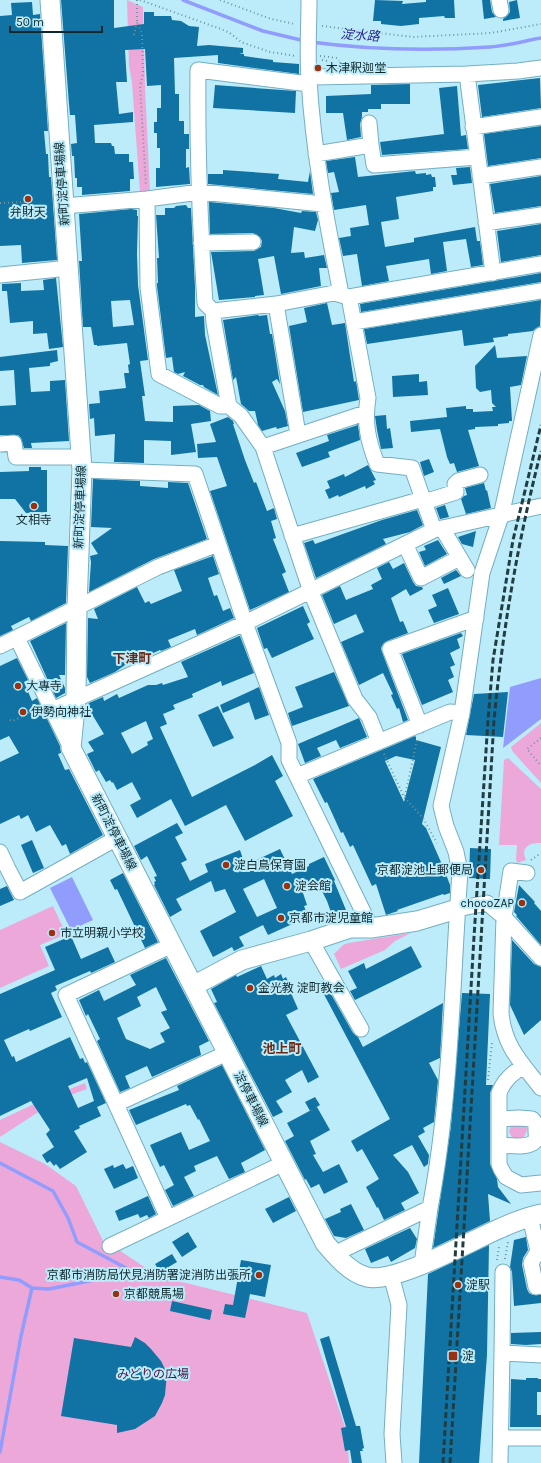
<svg xmlns="http://www.w3.org/2000/svg" width="541" height="1463" font-family="Karla,'Noto Sans JP',sans-serif">
<style>
.green{fill:#eda8da}
.water{fill:#919dfc}
.lines{fill:none;stroke-linecap:round;stroke-linejoin:round}
.stream{stroke:#919dfc;stroke-width:3.5}
.building{fill:#1073a3;fill-rule:evenodd}
.minor-casing{stroke:#74afc0;stroke-width:17}
.major-casing{stroke:#74afc0;stroke-width:21}
.path{stroke:#6f959f;stroke-width:2;stroke-dasharray:1 3;stroke-linecap:butt}
.minor{stroke:#fff;stroke-width:15}
.major{stroke:#fff;stroke-width:19}
.rail{stroke:#213d44;stroke-width:3;stroke-dasharray:6 3;stroke-linecap:butt}
.poi-dot{fill:#993210;stroke:#bcecfa;stroke-width:1.5}
.labels{text-anchor:middle;dominant-baseline:central;stroke-width:4;stroke-linejoin:round;paint-order:stroke}
.poi-label{font-size:12px;fill:#0f282e;stroke:#bcecfa;text-anchor:start}
.street-label{font-size:12px;fill:#0f282e;stroke:#bcecfa}
.park-label{font-size:12px;fill:#4a123f;stroke:#bcecfa}
.water-label{font-size:13px;font-style:italic;fill:#2d2490;stroke:#bcecfa}
.neighbourhood-label{font-size:13px;font-weight:bold;fill:#6b2915;stroke:#bcecfa}
</style>
<rect width="100%" height="100%" fill="#bcecfa"/>
<path class="green" d="M127 0 143 7 145 86 150 192H140L132 83 129 66Z
M541 723V783L513 752 511 747Z
M508 758 541 789V843C529 842 520 848 526 860L517 863 516 858 517 845H499L504 760Z
M53 906 66 934 40 945 49 966 0 988V930Z
M411 933 395 941 385 950 341 969 334 954 343 945 348 943Z
M85 1083 87 1089 57 1100 0 1137V1120L47 1098Z
M512 1123 526 1125 527 1130 524 1137C517 1141 511 1139 509 1131Z
M0 1142 45 1164 76 1186 108 1251 116 1248 158 1276 307 1313 347 1433 349 1463H0Z"/>
<path class="water" d="M541 678V719L503 748 510 687Z
M72 877 93 920 71 930 50 888Z"/>
<g class="lines">
<path class="stream" d="M183 0 263 31 305 41
M311 42C370 50 430 51 490 47 507 46 524 41 541 38
M0 1163 53 1191 68 1218 77 1242 128 1269 119 1275 49 1289 32 1288 19 1280 0 1277
M0 1452 21 1336 32 1288"/>
</g>
<path class="building" d="M61 0H114V28L144 24V12H154V16H171L172 20 181 21 189 26 199 27 197 46 209 45 243 48V53L239 54H244V56L273 60V62L299 64V74L218 63V55L174 58 175 94H179V121H184V134H189V149H186V168L189 167 190 184 156 187V168H160V148H157V133H154V122H157V108H161V85L147 86 145 49 125 50 127 82H116L119 114 133 112V122L94 125 95 143H111L112 146H114L115 154H129V162H133L134 179H130V191L82 195V187H77V178H75L74 156H72L71 144 77 143 75 115H70L69 104Z
M375 0 403 1 402 4 426 2V0H454L455 18H445L444 16 419 18V24L401 26 381 24V21H373Z
M482 0H490L492 12 496 17 484 19Z
M517 0 520 18 503 21V19L507 16 510 12 509 2Z
M32 2 33 15 40 14 48 131H44L46 154H48L49 177H51L57 260 22 263 21 245 0 246V16L12 15 11 3Z
M540 78 541 108 482 117 478 85Z
M410 84V104H381V109H368V112H362V117L360 124 361 137 347 140 343 113H326V96L371 94V85Z
M215 85 296 91 295 113 213 108Z
M457 86 461 136 466 135 468 149 382 155 380 142 444 134 439 88Z
M541 126V158L488 166 484 134Z
M355 157 358 177 415 171 416 174 426 173V175L431 174 432 177H435L436 187H433V191L396 197 399 219 381 222 385 247 414 242V238L475 227 477 241H480L483 265 471 267 466 239 443 242 447 271 431 274 429 259 386 266 389 281 362 286 357 254 343 256 339 238 351 236 350 228 369 225 366 205 334 210 331 193 339 192 334 172 328 173 326 161Z
M470 167 472 183 453 185 451 175H457L456 168Z
M223 170 279 174 278 179 308 182 310 171 313 194 208 184V174H223Z
M541 176V206L495 213 490 184Z
M209 202 274 208 301 213 302 211 316 212 318 220 315 231 294 227 291 253 304 252 305 258 324 255 327 268H319L321 286 281 294 274 256 258 259 264 295 255 296V297L219 300 211 252 254 251 261 247 262 241 260 237 253 233 210 234Z
M186 205 188 208H191L195 287V317L204 316 205 335 218 395 204 387 203 385H200L183 376 185 372 178 374 174 372 172 357 166 358 157 286V283H158L157 258H159L156 215H165V208H174L176 206Z
M131 209 137 210V216H138L137 254 138 285 148 360 140 361 145 396H142L145 421 173 422V406L199 405 210 411 211 421 191 424 196 452 171 455V441L144 440V463L114 462 115 434 95 436 94 418 90 419 89 404 100 403 99 391 126 388 124 373H129L128 365 130 364 127 343 97 346V345H94L91 327H83L79 261H82L79 214ZM130 300 134 325 113 327 111 301Z
M541 224V255L501 262 497 231Z
M541 273V282L361 312 360 304Z
M56 278 63 347 49 349 47 333 33 334V321L10 323 7 291H2V284L21 283V291L44 290 43 280Z
M541 300 540 326 535 329 533 331 508 334V336L493 338 494 342 464 346 462 330 367 344 364 329Z
M327 303 332 325 345 323 354 382 356 381 359 400 303 412 289 326 307 322 304 308Z
M258 315 259 316 267 315 270 334H272L280 384 277 379 272 382 285 411 288 426 277 429 276 427 262 431 258 425 255 411H249L241 404 236 377 233 380 223 320Z
M495 345 497 358 527 356 521 385 510 387 512 421H509V423L498 424V426L475 427V429L468 430 479 466 457 472 454 463 450 464 447 457 440 429 411 432 410 421 447 417 446 408 466 406V409H473V412L493 411 492 407H496L492 403 491 390 480 392 476 388 475 366Z
M57 350 58 361 50 363V366L29 368 31 392 50 391V381L65 380 69 441 31 443 32 448H24L21 438 18 435H0V406L16 405 14 370 0 371V357Z
M419 374V382L427 381 428 395 393 397 392 376Z
M386 415 387 429 390 428 393 448 381 449 377 430 375 416Z
M228 417 233 421 234 424H233L245 460 254 483 256 482 267 511 274 508 277 519 271 521 276 538 273 539 286 572 282 574 289 592 250 610 210 491 227 486 217 457 198 458 197 444 216 442 210 424Z
M358 425 360 440 328 452 330 457 302 467 296 453 329 441 327 435Z
M429 459 434 472 424 476 420 462Z
M368 465 376 480 373 481 375 484 366 489 365 486 339 497 338 495 329 499 325 490 330 488 327 481 344 474 345 477Z
M29 467H41V470H47V512L26 513 15 499H0V472L29 471Z
M93 479 140 481V486L168 488V482L188 483 207 539 154 559 89 592 91 562 90 556 98 554 91 543 112 528 91 527Z
M484 483 486 491 487 490 491 508 466 514 461 499 464 496 467 495 465 488Z
M445 505 449 517 440 519 436 508Z
M417 510 423 525 410 532 383 539 386 544 316 578 304 543 313 540 315 544 382 520Z
M476 531 473 547 462 544 458 537Z
M438 540 447 554 425 566 419 552 426 550 424 546Z
M0 541 45 542V545L68 546 66 603 31 621 29 617 11 626 13 630 0 636Z
M213 556 219 574 208 578 214 596 217 595 223 611 230 608 234 618 197 635 195 629 168 640 171 647 161 651 160 650 136 661 134 659 115 672 90 683 87 677 88 618 98 619 94 609 137 587 145 603 149 601 151 604 182 591 174 570Z
M389 562 393 569 404 563 413 582 416 586 422 587 423 589 410 596 406 589 391 598 400 622 403 621 408 633 387 641 383 644 381 648 382 652 408 720 403 722 399 708 397 709 391 695 393 694 383 673 359 685 341 642 364 632 356 614 334 624 322 595 340 586 346 600 373 589 371 585 382 579 377 568Z
M456 570 461 576 444 584 441 578Z
M448 588 459 614 434 623 428 610 437 606 432 595Z
M303 606 310 622 307 624 314 639 272 658 267 648 264 649 257 628Z
M66 623 65 675H59L65 688V693L56 698 30 641Z
M461 633 463 636 457 639 460 648 450 653 455 665 450 667 454 677 448 680 453 692 422 705 402 654Z
M239 636H240L254 673 222 686 221 681 192 694 193 697 173 705 175 709 163 714 167 724 160 727 192 797 255 765 272 755 283 776 275 781 293 816 245 841 226 805 185 826 171 799 137 818 130 805 141 799 132 782 117 790 113 782 112 783 110 780 106 782 99 770 96 772 87 754 94 751 88 742 104 734 87 706 89 703 103 697 104 701 117 694 119 698 148 685H156L162 683 163 685 188 677 181 662ZM146 721 153 739 147 742 148 745 132 754 121 733Z
M17 658 28 680 24 682 32 701 37 698 60 746 61 753 58 754 65 770 69 769 103 835 70 854 66 844 62 846 50 825 36 832 28 815 21 819 19 815 0 824V762L19 753 9 736 0 740V666Z
M334 672 349 706 292 726 288 713 303 707 295 687Z
M259 687 269 715 255 720 249 702 223 713 220 705Z
M508 692 503 737 466 735 474 694Z
M218 706 234 738 213 747 198 715Z
M359 718 367 737 340 748 336 740 317 748 321 756 305 763 298 744Z
M415 736 416 737V740L441 747 422 824 426 828 444 869 450 885V893L444 895 443 894 397 910 398 911 386 915 376 884 372 886 353 845 350 847 343 832 341 833 327 802 325 803 313 779ZM396 756 415 760 404 802 385 761Z
M177 823 183 833 175 837 187 860 181 863 190 881 208 872 205 864 240 850 245 865 280 849 292 874 309 866V864L324 857 335 880 334 881 346 910 332 915 327 901 318 883 302 890 307 905 304 906 308 917 268 935 263 925 239 937 244 946 234 951 232 947 213 957 200 931 236 912 225 889 215 892 211 881 176 899 182 910 170 917 154 885 155 884 154 882 156 881 154 877 157 876 147 856 141 860 134 846ZM264 879 277 908 257 917 243 889Z
M32 840 44 868 33 873 21 845Z
M470 848 491 849 490 879 469 878Z
M123 873 158 942 145 948 117 889 115 890 110 880Z
M519 885 535 902 534 903 541 911V945L516 916 517 915 514 912Z
M7 886 14 900 0 906V889Z
M71 936 81 959 108 947 115 962 91 973 90 971 55 986 57 990 51 993 62 1017 30 1031 29 1029 4 1040 12 1057 14 1056 16 1062 70 1037 80 1059 83 1058 85 1063 87 1062 106 1103 97 1107 101 1116 79 1126 80 1128 74 1131 87 1152 60 1169 56 1164 54 1166 50 1161 47 1163 42 1155 54 1147 46 1134 50 1130 31 1101 0 1116V994L55 970 45 947ZM87 1078 94 1101 78 1108 68 1086Z
M512 940 534 964 541 967V1020L524 1035 510 1005Z
M411 946 422 967 355 1000 350 991 357 988 348 971 364 963 366 969Z
M166 958 209 1041 199 1046 201 1055 152 1077 147 1066 125 1076 130 1088 120 1092 97 1041 100 1039 88 1014 86 1016 79 1000 99 990 104 1001 136 985 130 975ZM156 987 167 1010 161 1012 170 1028 160 1033 165 1042 150 1049 126 1039 117 1018 141 1006 137 997Z
M261 966 267 979 274 975 275 978 281 974 283 979 286 977 293 992 291 993 298 1009 286 1015 319 1077 308 1083 302 1070 285 1080 292 1092 276 1101 283 1112 273 1117 214 1003 217 1002 211 989 236 975 237 977Z
M323 980 353 1033 358 1037 363 1047 443 1003 440 1058 429 1063 438 1080 434 1122 423 1128 425 1132 418 1136 429 1155 428 1164 424 1167 412 1145 393 1155 408 1172 419 1193 401 1203 405 1210 384 1220 378 1207 377 1208 366 1187 379 1179 362 1149 357 1152 351 1141 390 1119 318 983Z
M462 993 490 994 486 1085H493L490 1093V1164L497 1179 498 1187 511 1204 488 1194 490 1221 433 1248 451 1126Z
M222 1065 265 1150 241 1163 245 1172 229 1179 217 1156 194 1166 196 1171 184 1177 194 1196 173 1206 165 1190 174 1185 164 1165 160 1167 150 1145 181 1132 189 1150 210 1141 199 1119 198 1120 190 1105 187 1106 186 1104 136 1125 129 1110 179 1090 177 1086Z
M315 1097 320 1105 310 1111 305 1102Z
M317 1107 330 1130 310 1141 316 1154 313 1155 323 1172 339 1164 348 1182 324 1194 319 1184 311 1188 306 1179 305 1180 285 1141 294 1136 287 1123Z
M123 1164 126 1169 133 1166 138 1178 114 1189 104 1169 113 1165 114 1168Z
M148 1196 156 1214 149 1218 147 1215 140 1218 138 1214 119 1221 115 1211Z
M289 1197 296 1211 273 1223 265 1209Z
M351 1204 364 1230 346 1238 334 1236 325 1219 341 1212 340 1209Z
M410 1228 417 1239 415 1248 391 1262 388 1256 371 1263 365 1249Z
M188 1232 197 1247 182 1257 172 1242Z
M526 1237 528 1250 523 1258 522 1265 527 1289 529 1293 533 1295H541V1303L514 1306 512 1272 510 1267 514 1240Z
M489 1245 487 1355 479 1463H419L428 1274Z
M172 1254 177 1262 160 1272 155 1264Z
M241 1260 271 1265 265 1297 250 1294 245 1318 223 1314 225 1304 233 1305Z
M172 1301 212 1310 210 1320 170 1311Z
M541 1332V1344L526 1345 511 1344V1333Z
M329 1336 356 1426H360L364 1448 362 1449 363 1451H360L362 1463H352L350 1450 345 1451 341 1428 346 1427 320 1339Z
M135 1337 145 1343 151 1349 161 1361 167 1373 165 1395 162 1403 155 1416 135 1429 117 1433V1425L61 1416 74 1338 131 1347Z
M526 1378H538V1379H541V1392H537V1415H541V1427H510L511 1379 526 1380Z"/>
<g class="lines">
<defs>
<path id="minor" d="M309 0C309 26 307 53 309 79 313 152 327 223 341 294
M499 0 501 10
M541 68 518 71 467 74 314 77 301 83 198 70C197 148 200 226 205 303L213 311 276 304 334 293 349 297 541 264
M467 74 493 273
M369 123 371 145
M473 127 541 117
M316 154 371 145 374 165 477 157
M480 176 541 167
M147 199 148 287 159 374 220 406H229
M64 206 147 199 200 192 323 204
M486 223 541 215
M201 243 253 242
M0 275 69 268
M349 297 368 398C364 423 368 441 377 464L412 468 434 530
M276 304 298 434
M213 311 214 323 229 406 241 416 263 447 311 592 355 699 369 717 379 742
M354 322 541 291
M0 444 14 443 16 457H81
M263 447 365 413
M82 470 195 474 245 623 289 743V760L371 928
M424 502 456 492 455 484 458 481 480 475
M442 528 467 570
M292 536 423 499
M405 544 421 578 459 558
M17 638 71 748
M0 646 158 567 218 544
M52 710 245 623 434 530 541 506
M420 725 390 649 476 618
M297 776 450 712 462 713
M0 852 8 869 20 892 117 838
M527 873 511 871 504 917 541 958
M457 909 487 903 504 917 501 1013C504 1047 522 1063 541 1088
M311 941 361 1029
M523 1066C512 1074 504 1080 499 1093V1164L501 1169 506 1177 521 1185 541 1183
M116 1104 227 1053
M499 1145C509 1145 528 1149 535 1141 537 1138 536 1134 536 1131 536 1126 536 1123 532 1119L519 1118 499 1119
M530 1217 538 1251 531 1263 536 1287 541 1286
M168 1218 66 995 172 945
M110 1246 284 1163
M334 1254 430 1208C451 1098 452 984 460 872L456 852 446 826 441 806 462 713 482 573 501 516 541 335
M422 1264 430 1208
M391 1275 399 1305 392 1434 394 1463
M502 1353 503 1272
M501 1438H541
M500 1463 502 1353 541 1355"/>
<path id="major" d="M50 0 82 470 77 607 76 698 71 748 325 1243C335 1255 350 1273 367 1277 395 1284 472 1240 501 1228 514 1222 527 1217 541 1214
M193 986 242 960 311 941 350 928H371L417 921 457 909"/>
</defs>
<use href="#minor" class="minor-casing"/>
<use href="#major" class="major-casing"/>
<path class="path" d="M137 0V21L142 34 143 74 140 86 146 186
M140 0 221 29 230 33 241 42 270 52 296 56
M220 0 271 19 295 24
M322 26 413 37 491 33 541 24
M134 35 137 22
M320 56 337 58 341 63
M322 60 333 62
M0 203 24 202 25 207 48 206
M10 720 13 721 36 709
M541 738 527 749 541 766
M384 754 404 797 423 818 437 843
M405 796 417 740
M531 860 541 853
M488 1080 492 1043
M505 1259 508 1242
M497 1260 499 1247"/>
<use href="#minor" class="minor"/>
<use href="#major" class="major"/>
<path class="rail" d="M443 1463 474 937 488 720 493 660 513 540 541 425
M450 1463 494 720C503 627 518 541 541 451"/>
</g>
<g class="poi-dot">
<circle cx="318" cy="68" r="4"/>
<circle cx="28" cy="199" r="4"/>
<circle cx="34" cy="506" r="4"/>
<circle cx="18" cy="686" r="4"/>
<circle cx="23" cy="712" r="4"/>
<circle cx="226" cy="865" r="4"/>
<circle cx="481" cy="870" r="4"/>
<circle cx="287" cy="886" r="4"/>
<circle cx="522" cy="903" r="4"/>
<circle cx="281" cy="918" r="4"/>
<circle cx="52" cy="933" r="4"/>
<circle cx="250" cy="988" r="4"/>
<circle cx="259" cy="1275" r="4"/>
<circle cx="458" cy="1285" r="4"/>
<circle cx="116" cy="1294" r="4"/>
<rect x="448" y="1351" width="10" height="10" rx="2"/>
</g>
<g class="labels">
<g class="poi-label">
<text x="326" y="68">木津釈迦堂</text>
<text x="28" y="212" text-anchor="middle">弁財天</text>
<text x="34" y="520" text-anchor="middle">文相寺</text>
<text x="26" y="686">大專寺</text>
<text x="31" y="712">伊勢向神社</text>
<text x="234" y="865">淀白鳥保育園</text>
<text x="473" y="870" text-anchor="end">京都淀池上郵便局</text>
<text x="295" y="886">淀会館</text>
<text x="514" y="903" text-anchor="end">chocoZAP</text>
<text x="289" y="918">京都市淀児童館</text>
<text x="60" y="933">市立明親小学校</text>
<text x="258" y="988">金光教 淀町教会</text>
<text x="251" y="1275" text-anchor="end">京都市消防局伏見消防署淀消防出張所</text>
<text x="466" y="1285">淀駅</text>
<text x="124" y="1294">京都競馬場</text>
<text x="462" y="1356">淀</text>
</g>
<g class="street-label">
<text transform="translate(62 184) rotate(-94)">新町淀停車場線</text>
<text transform="translate(80 507) rotate(-88)">新町淀停車場線</text>
<text transform="translate(114 832) rotate(63)">新町淀停車場線</text>
<text transform="translate(251 1099) rotate(63)">淀停車場線</text>
</g>
<g class="park-label">
<text x="153" y="1374">みどりの広場</text>
</g>
<g class="water-label">
<text transform="translate(360 35) rotate(4)">淀水路</text>
</g>
<g class="neighbourhood-label">
<text x="132" y="658">下津町</text>
<text x="282" y="1048">池上町</text>
</g>
</g>
<path d="M10 26v6h92v-6" fill="none" stroke="#0f282e" stroke-width="2"/>
<text x="16" y="26" font-size="12" fill="#0f282e" stroke="#bcecfa" stroke-width="3" paint-order="stroke">50 m</text>
</svg>
